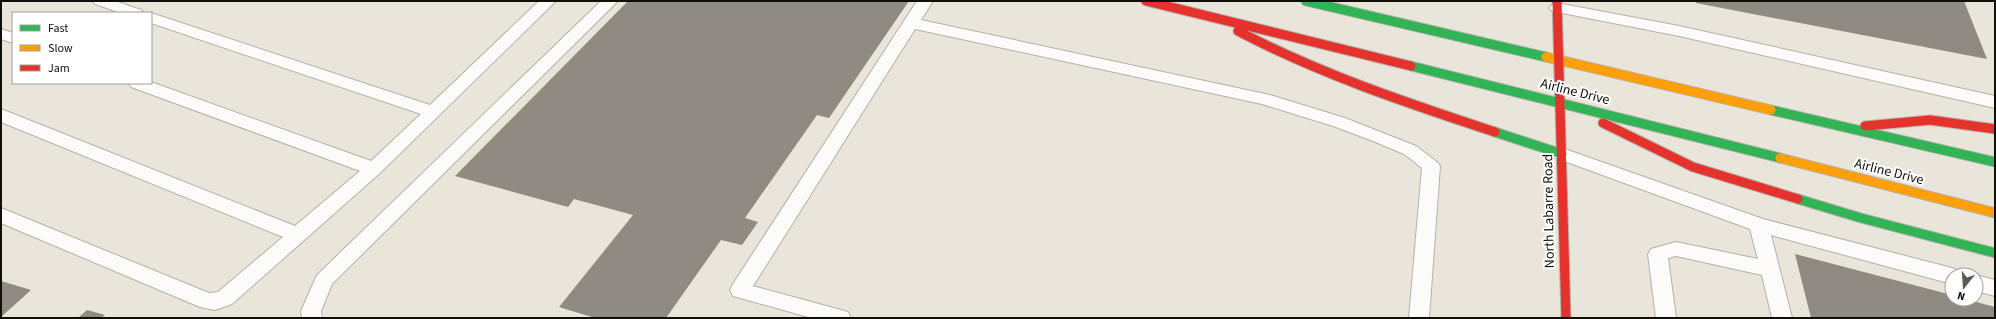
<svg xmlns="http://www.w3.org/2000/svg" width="1996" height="319" font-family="'Source Sans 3',sans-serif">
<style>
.building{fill:#8f8b83}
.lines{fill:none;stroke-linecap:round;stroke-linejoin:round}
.lane-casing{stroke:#b5b1a8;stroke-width:2}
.fast-casing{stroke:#b5b1a8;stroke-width:11}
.slow-casing{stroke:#b5b1a8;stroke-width:11}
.jam-casing{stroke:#b5b1a8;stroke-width:11}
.lane{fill:#fcfbf9;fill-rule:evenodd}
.fast{stroke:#30b455;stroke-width:9}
.slow{stroke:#ff9f0a;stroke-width:9}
.jam{stroke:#e5322d;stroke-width:9}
.labels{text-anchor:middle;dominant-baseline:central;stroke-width:4;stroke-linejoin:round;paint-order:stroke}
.street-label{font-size:14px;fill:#110e07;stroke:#fff}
</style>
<rect width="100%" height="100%" fill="#eae5da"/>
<path class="building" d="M628 1H909L829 118 817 115 745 218 758 222 742 245 721 240 666 318H595L559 307 633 215 574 199 568 207 455 176Z
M1696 1H1964L1987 59 1696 3Z
M1795 254 1952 295V299H1965L1995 307V318H1811Z
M1 281 31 290 1 317Z
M87 310 105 315 101 318H78Z"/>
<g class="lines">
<defs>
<path id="lane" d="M92 1H115L141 10 144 13H121L95 4Z
M539 1H556L380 173 232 304 215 310 200 307 1 223V208L209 293 218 292 283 237 1 122V109L295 226 360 171 131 87 129 83 151 82 371 161 421 114 151 23V13L430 105Z
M601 1H618L332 284 321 311 322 318H302L301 311 317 275Z
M917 1H933L921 20 1270 95 1345 118 1416 146 1437 162 1440 166 1429 318H1409L1422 168 1404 154 1373 141 1333 126 1262 104 915 29 753 286 841 310 848 312 851 318H812L733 296 730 290 733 284Z
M1557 3 1679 26 1995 96V108L1679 36 1552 11 1549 8 1552 5Z
M1 29 13 33V43L1 39Z
M1562 148 1763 219 1952 268 1959 271 1961 275H1952V284L1771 235 1792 318H1772L1762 275 1676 256 1668 258 1676 318H1656L1648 254 1651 249 1676 242 1758 259 1750 229 1556 158 1553 154 1556 150Z
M1976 275 1995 280V296L1976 291Z"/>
<path id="fast" d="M1306 1 1546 57
M1411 66 1780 158
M1771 110 1995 162
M1495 132 1562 154
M1798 199 1861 218 1995 253"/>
<path id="slow" d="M1546 57 1771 110
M1780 158 1995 213"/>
<path id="jam" d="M1146 1 1411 66
M1557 1 1566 318
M1238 31C1320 74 1407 103 1495 132
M1603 123 1693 167 1798 199
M1865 126 1930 120 1995 129"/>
</defs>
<use href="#lane" class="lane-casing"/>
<use href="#fast" class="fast-casing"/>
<use href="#slow" class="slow-casing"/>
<use href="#jam" class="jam-casing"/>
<use href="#lane" class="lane"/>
<use href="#fast" class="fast"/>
<use href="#slow" class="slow"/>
<use href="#jam" class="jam"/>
</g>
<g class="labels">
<g class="street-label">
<text transform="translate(1575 92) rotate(14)">Airline Drive</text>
<text transform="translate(1889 172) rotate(14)">Airline Drive</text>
<text transform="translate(1549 211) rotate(-91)">North Labarre Road</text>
</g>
</g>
<rect width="1996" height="319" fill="none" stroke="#110e07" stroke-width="4"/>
<rect x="12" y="12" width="140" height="72" fill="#ffffff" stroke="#a09f9c"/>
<rect x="20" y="25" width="20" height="6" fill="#30b455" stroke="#a09f9c"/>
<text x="48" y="32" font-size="12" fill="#110e07">Fast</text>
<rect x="20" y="45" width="20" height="6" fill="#ff9f0a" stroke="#a09f9c"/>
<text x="48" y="52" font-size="12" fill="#110e07">Slow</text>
<rect x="20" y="65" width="20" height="6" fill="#e5322d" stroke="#a09f9c"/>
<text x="48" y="72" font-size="12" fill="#110e07">Jam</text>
<g transform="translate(1964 287) rotate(197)"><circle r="19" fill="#ffffff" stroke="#a09f9c"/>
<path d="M0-3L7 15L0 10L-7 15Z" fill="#5d5951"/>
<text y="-6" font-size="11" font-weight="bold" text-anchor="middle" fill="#110e07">N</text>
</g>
</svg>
